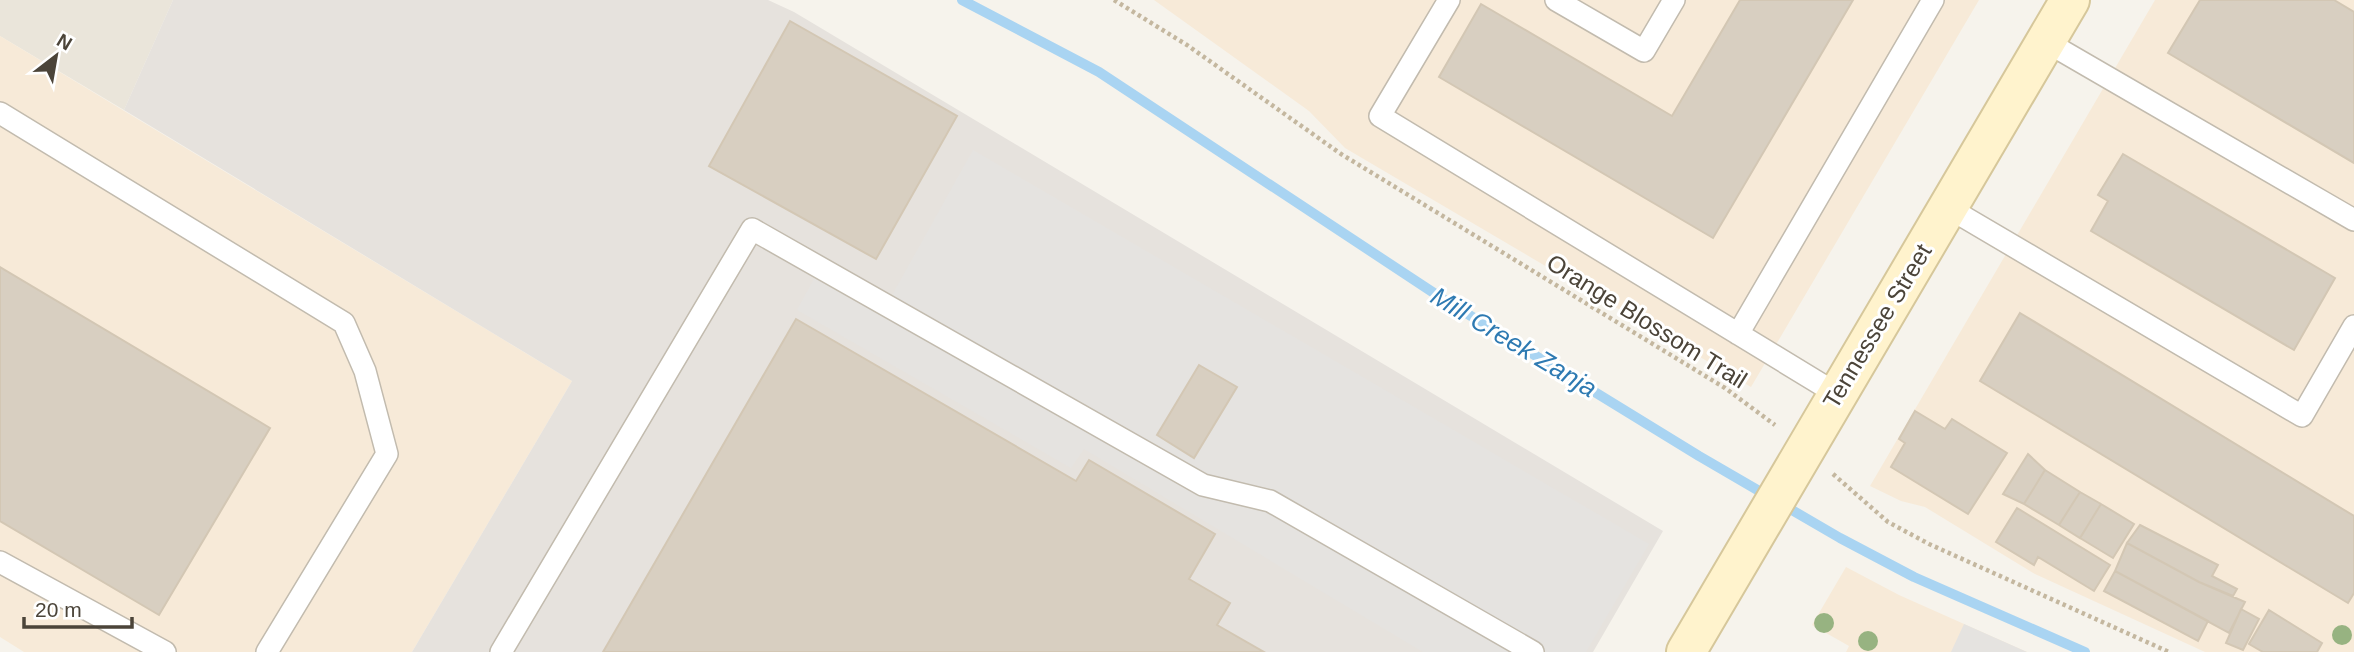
<svg xmlns="http://www.w3.org/2000/svg" width="2354" height="652" font-family="Arial,sans-serif">
<style>
.residential{fill:#eae5da}
.commercial{fill:#f7ead8}
.industrial{fill:#e6e2dd}
.parking{fill:#e5e3e0}
.lines{fill:none;stroke-linecap:round;stroke-linejoin:round}
.stream{stroke:#a9d4f2;stroke-width:10}
.building{fill:#d8cfc1;stroke:#d3c7b4;stroke-width:2}
.service-casing{stroke:#c2bbae;stroke-width:24}
.secondary-casing{stroke:#d6c79b;stroke-width:42}
.path{stroke:#c4b79f;stroke-width:4.5;stroke-dasharray:3.5 3.5;stroke-linecap:butt}
.service{stroke:#fff;stroke-width:21}
.secondary{stroke:#fff3cd;stroke-width:38}
.tree{fill:#97b381}
.labels{text-anchor:middle;dominant-baseline:central;stroke-width:6;stroke-linejoin:round;paint-order:stroke}
.street-label{font-size:24px;fill:#4b4439;stroke:#fff}
.water-label{font-size:26px;font-style:italic;fill:#2e7ab2;stroke:#fff}
</style>
<rect width="100%" height="100%" fill="#f6f3ec"/>
<path class="residential" d="M0 0H173L124 110 0 36Z"/>
<path class="commercial" d="M1154 0H1979L1751 387 1345 148 1309 111Z
M2155 0H2354V652H2205L2035 574 1925 507 1901 501 1870 486Z
M0 36 572 381 412 652H24L0 637Z
M1846 567 1899 595 2027 652H1846L1849 646 1812 625Z"/>
<path class="industrial" d="M173 0H768L794 12 1663 531 1593 652H412L572 381 124 110Z"/>
<path class="parking" d="M973 150 1649 544 1586 652H1423L1084 449 1071 468 797 310 822 264 890 299Z
M1964 624 2027 652H1951Z"/>
<g class="lines">
<path class="stream" d="M962 0 1099 72 1440 297 1699 456 1840 538 1914 577 2085 652"/>
</g>
<path class="building" d="M1740 0H1853L1713 238 1439 77 1481 4 1672 116Z
M2200 0H2334L2354 12V163L2168 53Z
M790 21 957 116 876 259 709 166Z
M2123 154 2335 278 2294 350 2091 231 2108 201 2098 195Z
M0 267 270 428 159 615 0 521Z
M2020 313 2354 516V593L2348 603 1980 381Z
M796 319 1076 481 1089 460 1215 534 1189 579 1230 603 1217 625 1264 652H603Z
M1199 365 1237 387 1194 458 1157 435Z
M1915 411 1945 429 1952 419 2007 453 1968 514 1891 467 1905 443 1899 439Z
M2028 454 2045 470 2024 504 2003 494Z
M2045 470 2080 492 2059 525 2024 504Z
M2080 492 2101 504 2080 538 2059 525Z
M2101 504 2134 524 2113 558 2080 538Z
M2017 508 2110 565 2094 591 2038 557 2034 565 1996 542Z
M2140 525 2218 565 2212 576 2237 589 2233 596 2199 582 2127 543Z
M2127 543 2199 582 2245 602 2229 633 2115 571Z
M2115 571 2208 621 2198 641 2104 591Z
M2241 609 2259 619 2243 650 2226 643Z
M2269 610 2322 643 2317 652H2263L2249 644Z"/>
<g class="lines">
<defs>
<path id="service" d="M1449 0 1380 116 1837 394
M1556 0 1644 51 1674 0
M2045 41 2354 220
M0 113 344 323 365 371 387 454 267 652
M1947 207 2302 416 2354 326
M1738 334 1933 0
M0 562 165 652
M501 652 752 229 1203 485 1270 501 1533 652"/>
<path id="secondary" d="M1686 652 2070 0"/>
</defs>
<use href="#service" class="service-casing"/>
<use href="#secondary" class="secondary-casing"/>
<path class="path" d="M1114 0 1187 45 1341 154 1725 388 1775 425
M1833 474 1888 522 1929 544 2169 652"/>
<use href="#service" class="service"/>
<use href="#secondary" class="secondary"/>
</g>
<g class="tree">
<circle cx="1824" cy="623" r="10"/>
<circle cx="2342" cy="635" r="10"/>
<circle cx="1868" cy="641" r="10"/>
</g>
<g class="labels">
<g class="street-label">
<text transform="translate(1647 321) rotate(32)">Orange Blossom Trail</text>
<text transform="translate(1877 326) rotate(-59)">Tennessee Street</text>
</g>
<g class="water-label">
<text transform="translate(1514 342) rotate(31)">Mill Creek Zanja</text>
</g>
</g>
<g transform="translate(56 56) rotate(31)" stroke="#ffffff" stroke-width="5" paint-order="stroke">
<path d="M0-5L12 26L0 18L-12 26Z" fill="#4b4439"/>
<text y="-10" font-size="19" font-weight="bold" text-anchor="middle" fill="#4b4439">N</text>
</g>
<path d="M24 617v10h108v-10" fill="none" stroke="#4b4439" stroke-width="3.5"/>
<text x="35" y="617" font-size="21" fill="#4b4439" stroke="#ffffff" stroke-width="5" paint-order="stroke">20 m</text>
</svg>
